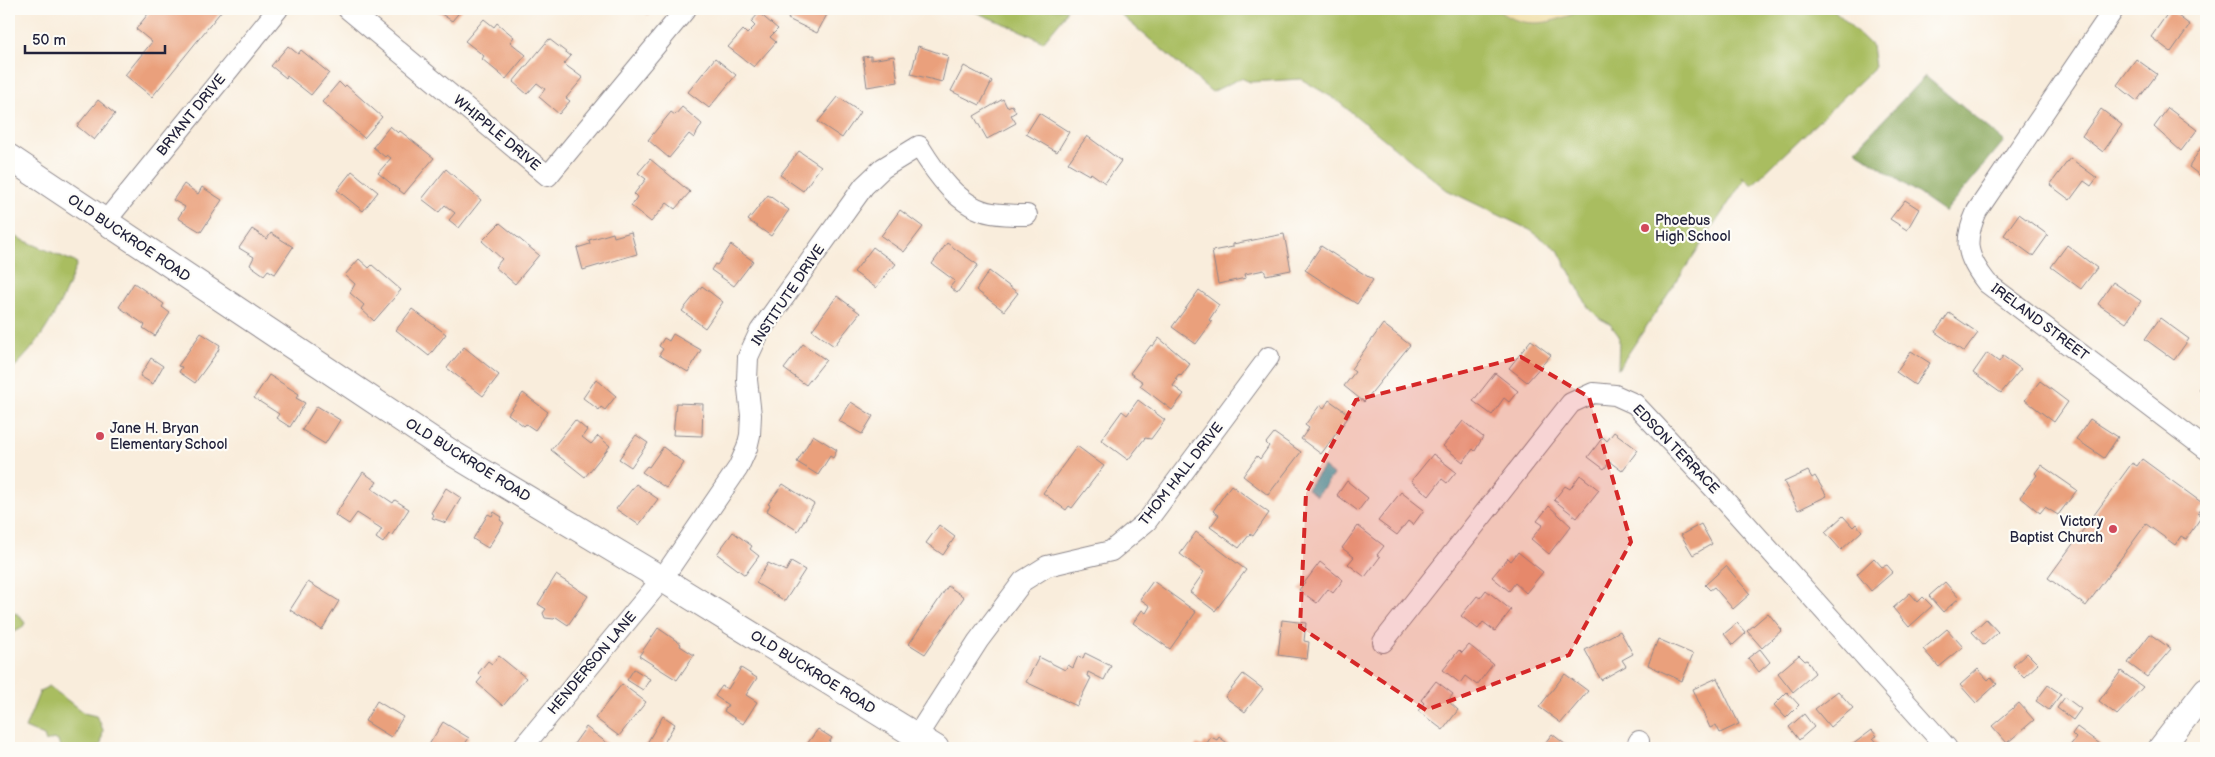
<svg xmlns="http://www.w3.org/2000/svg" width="2215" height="757" font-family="'Balsamiq Sans',sans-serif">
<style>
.green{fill:#a9bd61;stroke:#66704e}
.forest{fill:#86a457;stroke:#546349}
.sand{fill:#eeda9e;stroke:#887e6c}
.water{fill:#43b3bc;stroke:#326a7c}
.building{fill:#eaa07c}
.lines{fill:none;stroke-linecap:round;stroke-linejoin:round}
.minor-casing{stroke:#8e888c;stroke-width:22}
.tertiary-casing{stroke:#8e888c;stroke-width:27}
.minor{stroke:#fff;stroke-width:20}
.tertiary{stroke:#fff;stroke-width:25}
.marked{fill:#d62828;fill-opacity:0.2;stroke:#d62828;stroke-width:4;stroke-dasharray:10 6;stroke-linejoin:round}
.poi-dot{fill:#d1495b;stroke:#fdfcf7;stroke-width:2}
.labels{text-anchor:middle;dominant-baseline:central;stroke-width:4.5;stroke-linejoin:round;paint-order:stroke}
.street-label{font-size:14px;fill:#22223b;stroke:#fdfcf7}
.poi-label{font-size:14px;fill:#22223b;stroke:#fdfcf7;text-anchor:start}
</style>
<rect width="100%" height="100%" fill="#fdfcf7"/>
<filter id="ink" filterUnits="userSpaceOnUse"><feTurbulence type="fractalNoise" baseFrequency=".02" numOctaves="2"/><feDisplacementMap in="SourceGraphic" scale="10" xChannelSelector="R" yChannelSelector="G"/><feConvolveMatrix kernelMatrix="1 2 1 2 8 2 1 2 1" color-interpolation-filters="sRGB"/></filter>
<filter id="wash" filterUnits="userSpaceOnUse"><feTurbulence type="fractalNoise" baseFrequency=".0096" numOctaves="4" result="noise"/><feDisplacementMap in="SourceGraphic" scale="20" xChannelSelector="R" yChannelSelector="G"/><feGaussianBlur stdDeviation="1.12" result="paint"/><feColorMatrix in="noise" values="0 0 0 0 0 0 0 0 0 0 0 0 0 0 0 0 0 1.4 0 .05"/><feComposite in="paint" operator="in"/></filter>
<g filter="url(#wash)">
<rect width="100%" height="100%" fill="#f9eddc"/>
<path class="green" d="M969 9H1067L1062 19 1043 42C1019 28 994 21 969 9Z
M1114 9H1833L1872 46 1875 67 1752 185 1742 176 1744 180 1618 369 1619 336 1610 324 1599 318 1588 307 1558 250 1530 230 1447 190 1335 99 1301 79 1250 82 1241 78 1212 92Z
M9 234 77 263C62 304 43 342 9 372Z
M9 612 18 614 25 623 22 628 9 635Z
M49 686 84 713 96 716 99 720 103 730 101 745 90 748H61L58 741 53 739 46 742 44 736 25 728 40 691Z"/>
<path class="forest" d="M1925 76 2004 141 1945 212 1855 150Z"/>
<path class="sand" d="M1496 9H1583C1554 24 1524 31 1496 9Z"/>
<path class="water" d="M1323 467 1333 475 1317 496 1307 489Z"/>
<g id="blocks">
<path class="building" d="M152 9H223L152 97 125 75 152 42 136 29Z
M434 9H462L452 21Z
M640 9H653L648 15Z
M793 9H830L817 33 788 19Z
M2170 10 2190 25 2171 52 2151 37Z
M759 13 778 29 770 37 776 42 754 67 728 47 743 30 747 34 755 26 751 22Z
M484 19 494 27 497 23 514 37 510 42 526 55 506 79 482 59 484 56 465 41Z
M549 39 571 56 564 64 583 78 566 98 570 101 559 114 539 97 545 89 537 83 527 94 513 82Z
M288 46 298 54 301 50 329 73 311 95 287 76 286 78 271 66Z
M918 46 948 56 942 82 911 74Z
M871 56V60L894 56 898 82 867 87 863 57Z
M715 58 736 75 709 108 688 92Z
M2136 59 2157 74 2137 101 2117 85Z
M964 66 992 81 980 105 951 91Z
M339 82 344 87 346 85 382 117 364 138 322 102Z
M838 97 860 112 842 138 818 122Z
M1003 99 1007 107 1012 105 1016 112 1011 115 1016 123 987 139 974 116Z
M98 100 115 114 94 140 77 126Z
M682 107 702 124 694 138 689 134 669 158 648 140 671 112 675 115Z
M2168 108 2197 130 2181 151 2154 127Z
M2101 109 2122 125 2103 152 2082 136Z
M1039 113 1069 132 1057 152 1026 134Z
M390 126 398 133 400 131 434 158 404 194 378 173 391 158 387 155 385 157 373 147Z
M1087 136 1121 161 1105 183 1091 173 1089 175 1068 163Z
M2202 146 2206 149V180L2189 167Z
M799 151 821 166 803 191 780 175Z
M2070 158 2097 178 2091 186 2084 181 2070 200 2050 185Z
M650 159 690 192 675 209 667 203 651 222 631 206 637 197 634 194 646 179 638 173Z
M446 169 481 200 459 228 449 220 455 213 445 205 439 212 422 199Z
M352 171 378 192 363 211 337 190Z
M184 184 198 194 202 187 222 200 201 232 178 218 185 207 173 200Z
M768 195 789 210 771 236 748 220Z
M1905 200 1919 209 1907 230 1890 219Z
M900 210 923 227 904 252 881 236Z
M2019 214 2048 235 2033 256 2004 235Z
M500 223 539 255 515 284 495 267 502 259 482 241Z
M252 229 267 239 271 233 293 247 275 274 268 270 264 275 250 265 254 257 239 248Z
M631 232 637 254 583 270 577 248 590 244 589 240 613 233 614 237Z
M1284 234 1291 270 1266 275 1264 270 1245 274 1246 278 1218 284 1212 251 1233 247V244Z
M947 243 978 265 957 293 950 287 955 281 932 264Z
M731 245 753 261 734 286 711 270 715 264 717 265Z
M2067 245 2097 268 2081 289 2051 267Z
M1321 246 1373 280 1357 304 1305 270Z
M873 247 896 264 891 270 890 269 876 288 854 272Z
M359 259 369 268 372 265 401 290 374 321 361 309 364 305 350 293 355 284 345 275Z
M989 271 1018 293 1004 311 976 290Z
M2113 282 2141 301 2126 323 2098 304Z
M134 283 164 304 162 307 170 313 155 336 143 328 145 325 119 307Z
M702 286 723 302 705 328 682 311Z
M1199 290 1219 305 1209 320 1212 322 1196 344 1172 327Z
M837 296 860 313 834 346 812 330Z
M412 309 446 334 429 356 396 330Z
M1949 313 1978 333 1964 352 1935 332Z
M2160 318 2189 339 2174 360 2145 339Z
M1383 324 1410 345 1364 402 1344 386 1355 372 1351 369Z
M201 333 220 345 218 351 195 383 179 372 182 367 178 366Z
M673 334 701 350 688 372 659 355 663 349 659 346 664 338 669 341Z
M1159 338 1190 364 1181 376 1179 374 1175 379 1177 380 1173 386 1184 394 1172 410 1140 386 1143 382 1130 373 1151 345 1153 346Z
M1531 340 1551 355 1527 382 1509 368Z
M803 344 826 360 806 385 784 369Z
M464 347 499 375 483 396 447 368Z
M1911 351 1930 363 1915 385 1896 372Z
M1987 353 1999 362 2003 356 2021 369 2001 393 1973 373Z
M151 358 163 366 153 384 140 376Z
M1495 373 1518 391 1509 402 1504 398 1492 415 1473 401Z
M269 375 299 394 296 398 305 403 290 427 276 418 279 414 254 398Z
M596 379 616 396 605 410 601 407 599 410 583 398Z
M2206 380V394L2199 389Z
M2040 381 2068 402 2054 422 2025 400Z
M523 393 548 412 535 430 526 424 524 426 508 414Z
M1138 400 1165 420 1151 439 1145 438 1128 460 1101 440 1122 411 1127 415Z
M1329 400 1350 415 1321 454 1301 439 1309 428 1305 425 1320 405 1324 408Z
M851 402 873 416 862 434 839 421Z
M676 403 703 404 702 436 673 435Z
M317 406 340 420 325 444 302 430Z
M2090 419 2118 437 2104 458 2076 439Z
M575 420 587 430 582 437 591 444 598 436 610 446 585 477 551 450Z
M1463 421 1483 437 1475 451 1473 449 1463 462 1443 446Z
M1614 432 1638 450 1622 471 1610 462 1604 469 1588 457 1603 437 1607 441Z
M1274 433 1301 452 1268 495 1243 476 1257 456 1260 459 1269 446 1266 443Z
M636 435 648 443 631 467 619 459Z
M813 435 837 450 833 458 830 456 818 475 797 462Z
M1077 446 1104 466 1072 508 1069 506 1066 510 1043 493Z
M663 447 684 463 666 488 642 472 647 466 649 467Z
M1433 454 1456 472 1447 483 1442 479 1429 496 1411 481Z
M2142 459 2205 505 2198 513 2202 516 2186 539 2181 536 2175 545 2146 524 2086 606 2048 578 2132 463 2137 466Z
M2041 465 2077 490 2058 515 2045 507 2040 513 2020 497 2037 475 2035 473Z
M1808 471 1812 478 1815 476 1827 496 1798 510 1784 482Z
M363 472 377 482 372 489 393 503 395 500 409 509 392 535 389 534 383 543 376 538 382 529 357 513 349 524 335 515Z
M1580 475 1599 490 1577 518 1554 500 1565 486 1570 489Z
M1347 481 1368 498 1358 511 1337 495Z
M636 484 658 499 639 525 616 509Z
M783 484 814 504 798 531 767 511 770 505 768 504Z
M1231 485 1269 513 1253 536 1250 534 1239 548 1210 527 1219 515 1213 511Z
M446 488 461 498 446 523 432 518 434 515 431 513Z
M1401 492 1424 510 1413 525 1408 521 1397 535 1378 521Z
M1549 506 1571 526 1549 554 1531 539 1543 525 1537 521Z
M494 512 502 517 500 520 504 523 488 548 473 539 488 514 492 516Z
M1843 516 1853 527 1856 524 1862 531 1841 550 1825 532Z
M1701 524 1712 544 1693 555 1681 535Z
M939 525 955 537 943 555 926 543Z
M1358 526 1384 546 1377 555 1380 557 1365 577 1348 564 1354 557 1342 548Z
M733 532 752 546 750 549 759 556 745 575 717 554Z
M1196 532 1246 570 1215 611 1190 592 1204 572 1180 554Z
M1518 552 1543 572 1526 593 1515 583 1509 591 1492 577 1508 558 1511 561Z
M1874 558 1882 567 1887 565 1893 572 1871 591 1857 574Z
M791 562 805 570 785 601 756 583 768 563 786 571Z
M1320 562 1343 580 1333 593 1328 589 1317 603 1299 590Z
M1726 566 1750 594 1733 609 1714 587 1710 590 1705 585Z
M556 575 588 596 568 625 556 617 554 619 545 618 543 613 546 609 538 604Z
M1153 581 1196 612 1170 649 1133 623 1142 610 1146 613 1150 606 1140 599Z
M308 582 339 601 322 630 290 610Z
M1945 582 1959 598 1943 612 1929 596Z
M948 586 964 597 925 654 909 644Z
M1486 590 1511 610 1495 631 1483 622 1478 629 1461 616 1477 596 1480 598Z
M1910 593 1918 602 1923 597 1932 606 1909 627 1893 608Z
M1768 613 1782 630 1762 648 1747 631Z
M1986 619 1998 632 1984 645 1972 632Z
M1282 620 1306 623 1304 641 1309 642 1307 659 1278 655Z
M1737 623 1746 633 1733 645 1724 634Z
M658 628 681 644 680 646 694 655 677 680 639 656Z
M1947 629 1963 647 1939 667 1923 649Z
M1620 631 1633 654 1622 660 1626 666 1601 680 1585 650Z
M2150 634 2171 649 2147 677 2128 663Z
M1658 639 1693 654 1682 681 1648 665Z
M1469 645 1493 664 1477 685 1465 676 1460 683 1443 670 1459 650 1462 653Z
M1760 649 1770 662 1759 672 1748 658Z
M1085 653 1111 666 1104 680 1088 672 1087 676 1091 678 1077 706 1026 682 1039 657 1065 670 1068 665 1073 668 1078 656 1083 658Z
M2027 653 2038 664 2024 677 2013 666Z
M1799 655 1805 661 1807 660 1815 673 1793 692 1778 673Z
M499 656 526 678 503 706 477 683 482 677 478 673 488 661 492 664Z
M741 668 757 678 746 695 757 702 743 724 724 711 728 705 715 696 722 686 728 689Z
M634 669 650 679 643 690 627 680Z
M1978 669 1988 680 1991 677 1997 684 1976 703 1960 685Z
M2121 671 2143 687 2117 715 2099 701Z
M1243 674 1263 689 1245 712 1225 697Z
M1565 674 1588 691 1561 723 1539 707Z
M1717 678 1739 724 1720 733 1716 725 1710 728 1693 689Z
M1436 681 1453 694 1448 701 1458 710 1443 730 1418 711 1424 703 1421 700Z
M622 684 646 702 619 736 595 718Z
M2048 685 2061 694 2049 710 2036 701Z
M1838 691 1853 708 1830 727 1815 709Z
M1787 692 1799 705 1786 718 1774 705Z
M2065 697 2081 709 2073 720 2057 708Z
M377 701 403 717 391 737 365 721Z
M2019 703 2034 720 2007 743 1992 726Z
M1804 714 1814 727 1799 740 1789 727Z
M663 716 675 724 661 748H644Z
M443 722 469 738 462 748H427Z
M586 727 611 746 610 748H571Z
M2077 727 2100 744 2099 747 2101 748H2068L2076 738 2072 734Z
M818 729 832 738 826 747 828 748H804Z
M1872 730 1877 736 1873 738 1882 748H1848Z
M1552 734 1570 748H1541Z
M1211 737 1217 740 1219 737 1230 745 1228 748H1194L1197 744 1202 746 1205 742 1207 743Z"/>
</g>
</g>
<g filter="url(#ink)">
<use href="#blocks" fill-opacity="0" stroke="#8e888c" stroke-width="1"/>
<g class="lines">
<defs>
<path id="minor" d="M348 9 548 176 686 9
M2114 9 1977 211C1963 242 1966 256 1987 283L2206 449
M105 222 278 9
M1383 642 1571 403 1593 393 1615 395 1635 404 1721 496 1947 748
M917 736 978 641 1023 581 1047 566 1111 551 1147 521 1269 357
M522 748 662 579 738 468 747 448 750 435 751 415 747 380 748 357 760 331 864 186 883 168 919 146C935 172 959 208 992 213 1004 215 1016 215 1027 215
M1636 748 1639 741"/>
<path id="tertiary" d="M9 157 452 453 662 579 936 748
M2161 748 2206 690"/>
</defs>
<use href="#minor" class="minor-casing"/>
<use href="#tertiary" class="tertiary-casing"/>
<use href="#minor" class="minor"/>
<use href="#tertiary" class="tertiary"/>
</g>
</g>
<path class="marked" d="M1521 357 1589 397 1631 542 1569 655 1426 710 1300 627 1306 493 1356 400Z"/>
<g class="poi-dot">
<circle cx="1645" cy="228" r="5"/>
<circle cx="100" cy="436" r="5"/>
<circle cx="2113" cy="529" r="5"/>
</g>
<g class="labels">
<g class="street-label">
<text transform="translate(191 115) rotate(-51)">BRYANT DRIVE</text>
<text transform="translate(497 133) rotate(40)">WHIPPLE DRIVE</text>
<text transform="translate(129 238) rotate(34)">OLD BUCKROE ROAD</text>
<text transform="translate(788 295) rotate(-56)">INSTITUTE DRIVE</text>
<text transform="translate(2040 322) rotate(37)">IRELAND STREET</text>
<text transform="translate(1676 449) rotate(46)">EDSON TERRACE</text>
<text transform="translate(468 460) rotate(32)">OLD BUCKROE ROAD</text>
<text transform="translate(1181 474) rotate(-52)">THOM HALL DRIVE</text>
<text transform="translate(592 663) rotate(-50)">HENDERSON LANE</text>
<text transform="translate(813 672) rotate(32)">OLD BUCKROE ROAD</text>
</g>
<g class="poi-label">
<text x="1655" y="220">Phoebus<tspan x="1655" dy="16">High School</tspan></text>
<text x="110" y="428">Jane H. Bryan<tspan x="110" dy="16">Elementary School</tspan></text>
<text x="2103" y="521" text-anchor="end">Victory<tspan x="2103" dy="16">Baptist Church</tspan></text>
</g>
</g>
<rect width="2215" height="757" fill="none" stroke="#fdfcf7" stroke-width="30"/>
<path d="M25 45v8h140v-8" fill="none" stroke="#22223b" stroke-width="2.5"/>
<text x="32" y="45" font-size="15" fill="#22223b" stroke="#fdfcf7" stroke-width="4" paint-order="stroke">50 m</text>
</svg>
